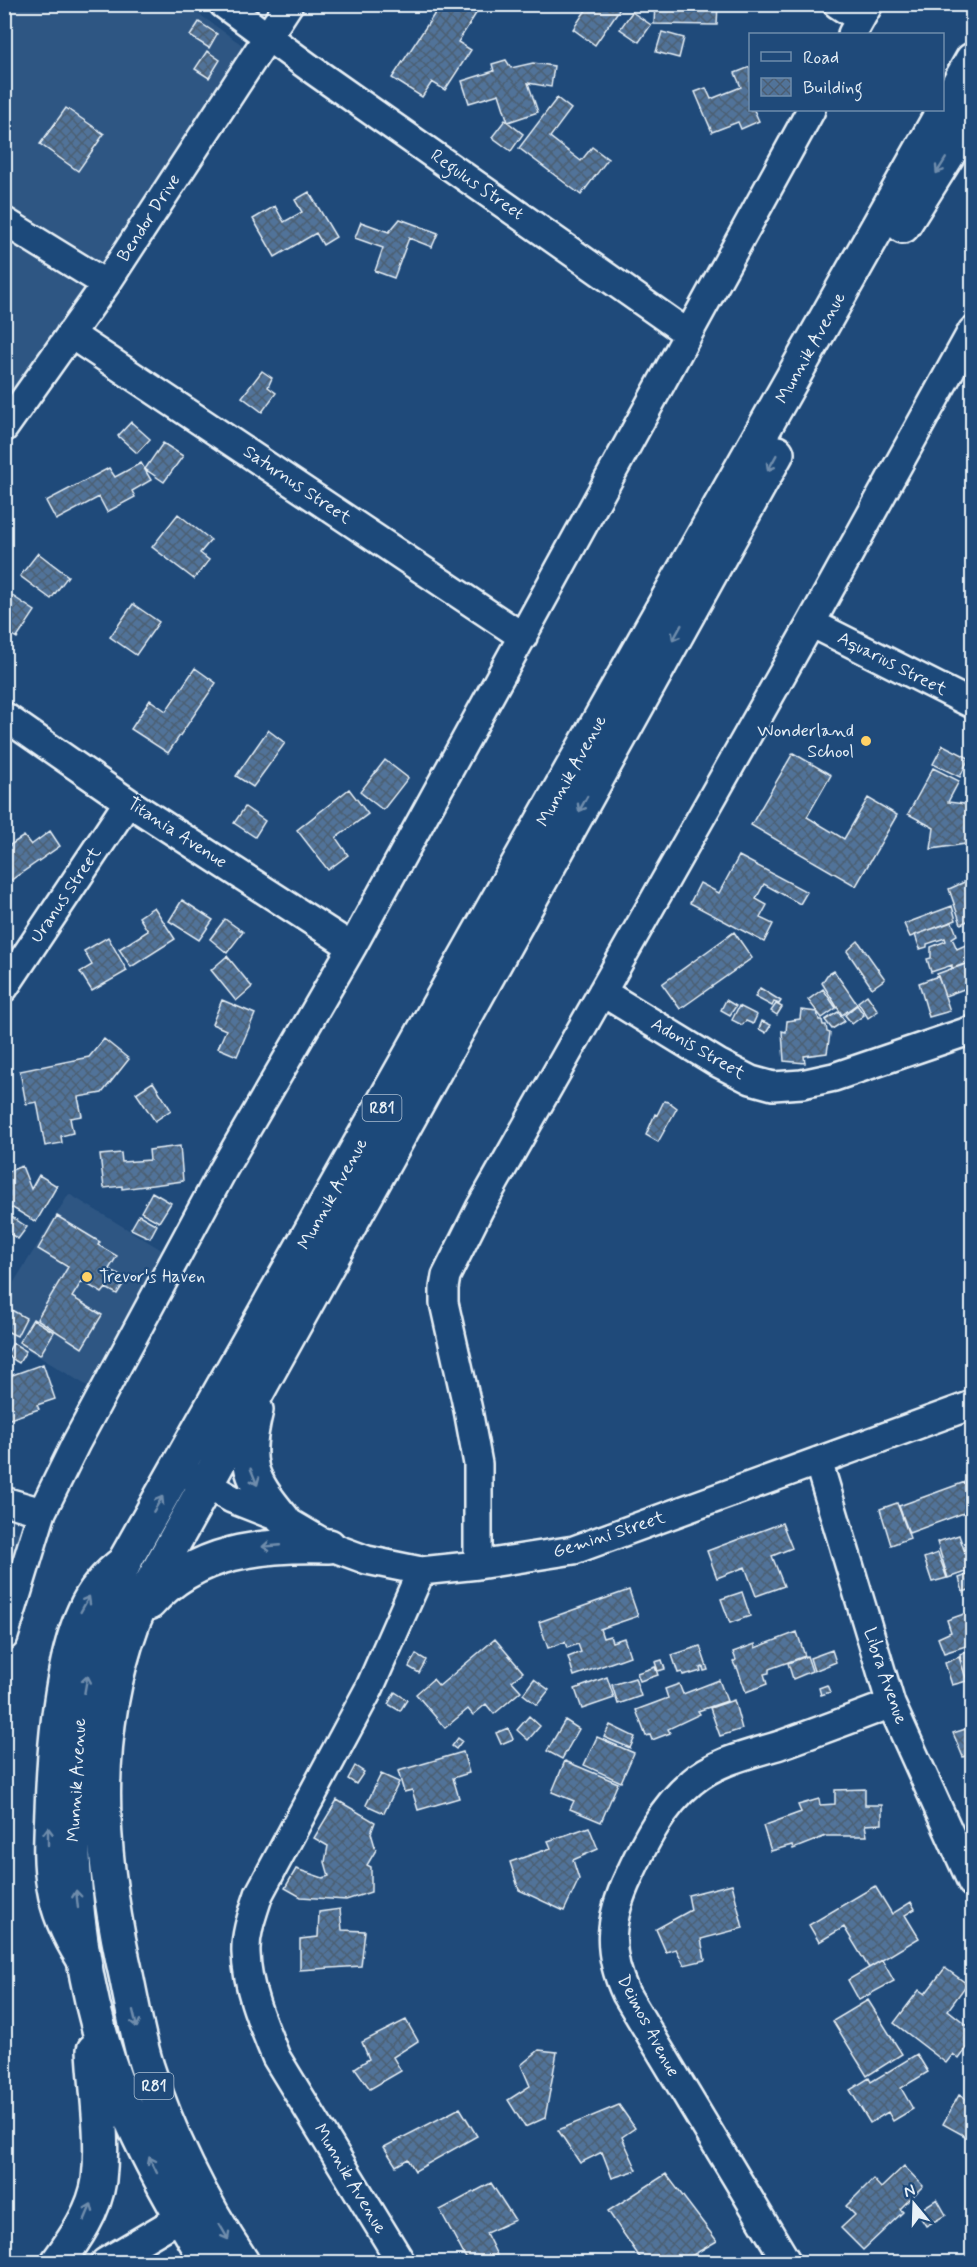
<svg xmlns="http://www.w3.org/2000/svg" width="977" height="2267" font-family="Mynerve,sans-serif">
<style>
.built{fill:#2e5683}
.building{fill:url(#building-cross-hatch);stroke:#e8f1f8;stroke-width:1.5}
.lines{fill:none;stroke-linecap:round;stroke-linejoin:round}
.minor-casing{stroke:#e8f1f8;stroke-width:32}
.major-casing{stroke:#e8f1f8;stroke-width:38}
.minor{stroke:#1f4a7a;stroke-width:27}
.major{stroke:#1f4a7a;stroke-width:33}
.oneway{stroke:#6f8dac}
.poi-dot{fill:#ffd166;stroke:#1f4a7a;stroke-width:2}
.labels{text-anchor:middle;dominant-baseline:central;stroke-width:4.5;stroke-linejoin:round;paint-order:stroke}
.shield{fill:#1f4a7a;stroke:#acbfd2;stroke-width:1.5}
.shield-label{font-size:16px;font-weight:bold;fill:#e8f1f8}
.street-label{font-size:18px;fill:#e8f1f8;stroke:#1f4a7a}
.poi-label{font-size:18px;fill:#e8f1f8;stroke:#1f4a7a;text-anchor:end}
</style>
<defs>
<pattern id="building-cross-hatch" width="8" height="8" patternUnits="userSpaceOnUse" patternTransform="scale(1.5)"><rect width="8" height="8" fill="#517399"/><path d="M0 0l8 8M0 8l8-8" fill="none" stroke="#4c5e72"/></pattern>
</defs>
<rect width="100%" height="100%" fill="#1f4a7a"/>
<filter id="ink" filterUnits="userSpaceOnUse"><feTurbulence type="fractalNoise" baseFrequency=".0167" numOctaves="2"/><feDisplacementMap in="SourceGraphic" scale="12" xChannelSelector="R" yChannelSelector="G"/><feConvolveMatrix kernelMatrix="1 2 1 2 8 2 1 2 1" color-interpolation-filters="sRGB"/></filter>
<g filter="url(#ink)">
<path class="built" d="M5 5H186L269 64 5 417Z
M69 1194 170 1255 89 1387 5 1336 4 1298Z
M5 1528 20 1533 5 1573 4 1528Z"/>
<path class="building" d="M441 4H482L458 42 471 50 445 90 432 82 422 97 392 78Z
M590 4 600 7 602 4H623L595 45 573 29Z
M655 4H718L717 25 654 24Z
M632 12 651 25 639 42 620 29Z
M199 22 217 34 209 48 190 36Z
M662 32 684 38 679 58 656 52Z
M207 51 220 60 209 78 195 69Z
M506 60 511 68 533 63 554 66 551 87 528 83 538 112 508 122 499 94 469 103 462 81 494 71 492 64Z
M750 67V110H754L759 121 741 129 738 122 712 132 695 92 706 88 711 99 741 87 735 73Z
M557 98 571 109 550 137 581 161 592 147 608 159 581 195 519 148Z
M66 108 104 134 78 171 40 144Z
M505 120 523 134 511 151 492 137Z
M309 192 336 237 323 245 316 233 275 257 253 219 275 206 284 222 302 212 295 200Z
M400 219 438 233 432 247 409 238 394 278 375 271 383 248 355 238 361 222 389 232Z
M262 371 272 378 268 387 276 393 262 412 242 397Z
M131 422 150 439 137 453 118 436Z
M163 443 183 456 164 482 145 469Z
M141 463 151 480 132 491 135 497 107 512 99 497 56 520 46 501 109 468 115 477Z
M178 514 211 540 200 553 209 560 194 579 152 547Z
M38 553 68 576 51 599 20 576Z
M11 595 35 611 17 638 4 630V604Z
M133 604 159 622 136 655 110 637Z
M195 668 216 683 168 753 131 729 150 700 166 711Z
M268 730 285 743 253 787 236 776Z
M943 745 969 758 960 777 933 764Z
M793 753 831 775 807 817 844 839 868 798 897 815 856 886 751 825Z
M385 760 408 778 383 810 360 792Z
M933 768 959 781 948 802 972 805V843L931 849 934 828 908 814Z
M349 789 368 814 336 838 348 855 328 870 297 830Z
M245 807 265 821 255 837 234 823Z
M50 831 60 846 4 885V849L24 836 31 845Z
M739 856 807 892 800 904 764 884 756 899 767 905 760 918 773 924 764 942 690 903 700 883 719 893Z
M971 879 972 919 961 924 949 889Z
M182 900 213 920 199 940 169 921Z
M952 906 956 920 910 937 904 924Z
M154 907 175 939 131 967 119 949 148 931 139 917Z
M225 919 243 932 227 953 210 939Z
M952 922 957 935 952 938 957 949 972 942V962L952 969V965L931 972 927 959 931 958V947L946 941 945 938 927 944V947L920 949 915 935Z
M734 932 752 958 680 1009 662 984Z
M108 937 127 971 92 991 80 972 92 965 84 951Z
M858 941 885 979 872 988 847 951Z
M227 956 252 987 236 1001 211 970Z
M964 964 972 986 945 996 937 974Z
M834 971 857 1004 842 1015 822 983 827 975Z
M938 976 950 1011 929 1017 919 983Z
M760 988 781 1001 779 1004 774 1002 772 1006 755 997Z
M823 989 836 1008 822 1018 808 1000Z
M867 995 878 1011 868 1018 858 1002Z
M222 1000 255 1014 237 1056 218 1048 226 1030 212 1024Z
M726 1000 736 1006 730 1015 721 1010Z
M776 1004 782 1007 777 1015 771 1011Z
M857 1005 864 1015 852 1024 845 1015Z
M739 1006 757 1015 753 1024 746 1021 742 1025 732 1020Z
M801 1010 817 1012 819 1020H822L823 1025H826L827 1032 830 1033 827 1053 804 1056 805 1063 784 1061 782 1031 786 1032 787 1021 800 1019Z
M838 1012 845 1021 832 1029 825 1020Z
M762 1021 771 1025 766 1033 759 1029Z
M104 1039 129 1059 102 1093 78 1097 82 1116 70 1118 73 1133 61 1136 62 1143 45 1146 37 1102 26 1104 20 1071 89 1057Z
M153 1082 171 1110 155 1121 136 1093Z
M664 1101 669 1102 677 1108 658 1142 646 1135 655 1114 657 1115Z
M180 1146 183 1181 122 1189V1186L104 1188 100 1155 121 1153 122 1162 150 1160 149 1150Z
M22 1166 31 1189 39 1175 57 1186 36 1222 13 1208 4 1211V1173Z
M152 1192 171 1203 159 1222 141 1212Z
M9 1215 27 1227 18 1239 4 1230V1222Z
M139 1215 157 1225 150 1238 131 1229Z
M57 1216 100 1242 98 1245 117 1256 109 1269 126 1280 117 1294 106 1288 102 1293 82 1281 72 1297 102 1315 82 1348 37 1319 68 1267 38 1249Z
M8 1308 26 1318 17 1336 4 1330V1316Z
M33 1319 54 1332 40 1355 19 1342Z
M13 1343 26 1351 19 1363 6 1355Z
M43 1364 55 1399 37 1405 39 1409 4 1421V1378Z
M4 1424 9 1437 4 1439Z
M965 1482 972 1503V1510L909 1533 899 1506Z
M897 1503 910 1538 891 1545 880 1509Z
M782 1523 792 1548 772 1556 784 1586 756 1596 745 1567 717 1578 707 1551Z
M959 1535 971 1570 948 1578 937 1542Z
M938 1553 947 1578 932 1582 924 1558Z
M972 1573V1589L963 1592 959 1578Z
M629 1590 638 1616 600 1629 603 1638 610 1636 612 1642 624 1638 630 1656 574 1676 568 1657 581 1652 578 1644 567 1648 565 1642 548 1648 539 1622Z
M742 1592 750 1616 730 1623 721 1599Z
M972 1611V1644L944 1653 938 1638 951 1632 947 1620Z
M797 1632 805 1656 769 1669V1673L764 1674 767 1684 746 1692 737 1667 736 1668 733 1662 736 1660 733 1652 755 1644V1648Z
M495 1639 523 1672 512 1681 521 1691 494 1714 486 1704 473 1715 468 1709 445 1728 416 1694 433 1679 439 1686Z
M700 1646 708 1670 704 1671 703 1667 700 1668 701 1671 691 1674V1673L683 1675 682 1672 678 1673 672 1655Z
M972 1649V1682L968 1684 961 1663 960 1654Z
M832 1650 836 1662 814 1671 810 1658Z
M416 1654 426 1660 419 1673 409 1667Z
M807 1656 812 1671 793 1679 788 1663Z
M959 1657 967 1681 952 1685 945 1663Z
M662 1660 665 1669 658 1671 655 1662Z
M655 1667 658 1675 640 1681 637 1673Z
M607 1677 614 1698 582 1709 575 1689Z
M635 1678 641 1696 618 1704 612 1685Z
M534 1679 549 1690 537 1705 523 1694Z
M719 1680 727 1701 698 1711 700 1714 668 1729 670 1733 652 1740 650 1735 646 1736 636 1710 668 1698 665 1689 679 1684 683 1694Z
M827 1685 830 1692 821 1695 819 1688Z
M395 1692 407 1700 400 1711 388 1704Z
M734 1700 742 1729 720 1736 710 1708Z
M529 1716 540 1726 528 1740 517 1730Z
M565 1720 579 1729 562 1759 547 1751Z
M610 1725 635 1737 630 1748 604 1737Z
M972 1727V1753L963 1757 953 1733Z
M508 1728 513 1739 501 1744 496 1733Z
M597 1737 634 1753 621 1782 584 1765Z
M458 1738 462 1741 456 1749 452 1746Z
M463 1752 469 1773 453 1778 459 1798 418 1810 412 1790 404 1792 398 1771Z
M565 1761 618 1783 601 1822 570 1809 574 1801 552 1792Z
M355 1766 364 1772 356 1784 348 1779Z
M381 1774 399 1782 384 1813 366 1805Z
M865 1789V1805H882V1824L865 1825 867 1836H826L793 1849 792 1845 771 1851 763 1826 801 1812 798 1805 819 1799 820 1805 835 1804V1790Z
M337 1800 375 1822 371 1833 376 1850 367 1865 371 1867V1892L346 1900 301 1897 285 1888 296 1869 323 1878 329 1876 325 1862 328 1846 314 1838Z
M589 1827 598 1849 573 1860 579 1879 564 1911 519 1890 510 1862 551 1848 548 1841Z
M732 1884 743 1928 701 1939 705 1960 684 1965 676 1949 666 1952 656 1929 691 1910 688 1895Z
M875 1886 892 1914 911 1902 915 1909 905 1915 919 1938 869 1968 844 1927 819 1942 809 1925Z
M340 1909 342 1930 365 1931 361 1966 300 1970V1939L318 1937 319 1912Z
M882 1960 894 1981 859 2000 848 1980Z
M945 1968 967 1984 948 2010 972 2029V2041L959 2059 953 2054 946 2063 894 2023 919 1990 925 1994Z
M868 2000 902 2054 867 2076 833 2021Z
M406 2020 418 2041 393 2057 401 2071 370 2089 355 2068 369 2059 362 2042Z
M539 2050 557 2052 545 2118 525 2127 508 2100 530 2086 521 2065Z
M917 2054 928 2072 901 2088 913 2109 893 2121 888 2112 870 2123 850 2090 869 2078 871 2082Z
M959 2095 972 2103V2140L943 2124Z
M619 2105 635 2128 622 2137 637 2170 612 2178 602 2152 580 2163 558 2130Z
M460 2108 477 2136 415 2171 408 2159 396 2166 384 2147Z
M904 2166 923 2186 900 2209 903 2212 863 2250 841 2228 855 2215 846 2206 873 2179 881 2188Z
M666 2174 717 2241 681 2262H643L608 2211Z
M491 2183 515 2220 486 2233 497 2255 479 2262H468L440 2210Z
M937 2199 946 2215 926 2226 917 2212Z"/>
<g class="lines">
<defs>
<path id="minor" d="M223 4 310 68 687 333
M837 4 860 19
M852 34 869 4
M4 221 106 284
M70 334 523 637
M4 428 106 284 289 4
M811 623 972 704
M4 716 128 802 352 947
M4 988 128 802
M602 992 718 1063 751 1080 773 1086 802 1084 834 1077 972 1030
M818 1461 891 1704 972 1883
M190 1475 232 1499 283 1519 329 1546 367 1560 421 1571 478 1565 574 1550 972 1405
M4 1501 42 1512
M478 1565V1464L468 1410 444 1303V1288L446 1276 480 1208 811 623 972 331
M4 1636 42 1512 76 1443 223 1170 352 947 811 110
M80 1959C66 1937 55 1913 51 1887 46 1862 48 1835 49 1810 51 1751 57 1664 81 1611 90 1590 106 1572 124 1559
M105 2262 198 2207
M401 2262 276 2057C263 2025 247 1989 246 1953 245 1933 253 1913 259 1894L369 1689 421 1571
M787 2262 626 1994C606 1951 609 1918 629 1876 645 1841 662 1807 692 1782 716 1761 751 1754 780 1745 817 1732 854 1718 891 1704"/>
<path id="major" d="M903 226 972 116
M256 1410C243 1463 249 1478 283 1519
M149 1603C196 1550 263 1544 329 1546
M58 2262C75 2239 95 2210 99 2180 104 2137 96 2092 94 2050
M208 2262C165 2190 122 2115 100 2033 60 1888 59 1693 127 1557L972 60
M242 2262C202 2202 169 2136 147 2067 136 2032 131 1996 123 1961 99 1847 92 1736 132 1625 137 1611 145 1597 151 1584L777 453"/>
</defs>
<use href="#minor" class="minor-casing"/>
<use href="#major" class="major-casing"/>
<use href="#minor" class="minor"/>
<use href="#major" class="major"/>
</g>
<defs><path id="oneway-shaft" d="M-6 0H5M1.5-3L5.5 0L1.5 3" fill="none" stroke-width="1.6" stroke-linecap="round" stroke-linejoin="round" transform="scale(1.5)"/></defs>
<g class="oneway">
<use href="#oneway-shaft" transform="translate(941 166) rotate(122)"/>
<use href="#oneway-shaft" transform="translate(772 463) rotate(119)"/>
<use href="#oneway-shaft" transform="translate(677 633) rotate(119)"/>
<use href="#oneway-shaft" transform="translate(583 804) rotate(119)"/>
<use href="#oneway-shaft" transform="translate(254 1477) rotate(68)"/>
<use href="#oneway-shaft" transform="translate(158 1504) rotate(-59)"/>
<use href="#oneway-shaft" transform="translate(271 1546) rotate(175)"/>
<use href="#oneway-shaft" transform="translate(85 1604) rotate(-61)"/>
<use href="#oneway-shaft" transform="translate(86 1684) rotate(-80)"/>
<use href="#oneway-shaft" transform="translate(48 1836) rotate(-90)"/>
<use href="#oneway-shaft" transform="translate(77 1899) rotate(-96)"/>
<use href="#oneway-shaft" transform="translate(135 2019) rotate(77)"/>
<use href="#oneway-shaft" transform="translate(153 2165) rotate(-116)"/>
<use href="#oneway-shaft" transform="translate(88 2212) rotate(-67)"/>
<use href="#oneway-shaft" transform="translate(224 2232) rotate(60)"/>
</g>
</g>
<g class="poi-dot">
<circle cx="866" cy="741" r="6"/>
<circle cx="87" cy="1277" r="6"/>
</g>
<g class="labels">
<g class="shield">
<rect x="362.5" y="1095" width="39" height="26" rx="4.5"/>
<rect x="134.5" y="2073" width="39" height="26" rx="4.5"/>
</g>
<g class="shield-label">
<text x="382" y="1108">R81</text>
<text x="154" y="2086">R81</text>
</g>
<g class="street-label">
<text transform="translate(477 185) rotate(35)">Regulus Street</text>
<text transform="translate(149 218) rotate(-57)">Bendor Drive</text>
<text transform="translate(811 348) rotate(-61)">Munnik Avenue</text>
<text transform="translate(297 485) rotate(34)">Saturnus Street</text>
<text transform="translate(892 664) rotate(27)">Aquarius Street</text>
<text transform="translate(572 771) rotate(-61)">Munnik Avenue</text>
<text transform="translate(177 833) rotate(33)">Titania Avenue</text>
<text transform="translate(66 895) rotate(-56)">Uranus Street</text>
<text transform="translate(698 1049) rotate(30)">Adonis Street</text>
<text transform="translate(333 1194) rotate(-61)">Munnik Avenue</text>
<text transform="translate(609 1535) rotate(-18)">Gemini Street</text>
<text transform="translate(885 1676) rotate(71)">Libra Avenue</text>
<text transform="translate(77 1780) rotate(-87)">Munnik Avenue</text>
<text transform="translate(648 2026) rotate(62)">Deimos Avenue</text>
<text transform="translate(350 2179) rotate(59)">Munnik Avenue</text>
</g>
<g class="poi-label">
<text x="854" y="731">Wonderland<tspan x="854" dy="21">School</tspan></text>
<text x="99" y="1277" text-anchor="start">Trevor's Haven</text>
</g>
</g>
<rect width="977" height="2267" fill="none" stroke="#1f4a7a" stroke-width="24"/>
<rect x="12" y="12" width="953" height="2243" fill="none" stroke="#e8f1f8" stroke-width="2" filter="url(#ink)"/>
<rect x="749" y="33" width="195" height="78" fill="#1f4a7a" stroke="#6f8dac" stroke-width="1.5"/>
<rect x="761" y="52" width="30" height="9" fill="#1f4a7a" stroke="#6f8dac" stroke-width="1.5"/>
<text x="803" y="63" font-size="18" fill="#e8f1f8">Road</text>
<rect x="761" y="78" width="30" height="18" fill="url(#building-cross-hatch)" stroke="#6f8dac" stroke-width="1.5"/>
<text x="803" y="93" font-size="18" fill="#e8f1f8">Building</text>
<g transform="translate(914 2204) rotate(341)" stroke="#1f4a7a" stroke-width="4.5" paint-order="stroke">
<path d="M0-4.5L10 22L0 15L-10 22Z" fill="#e8f1f8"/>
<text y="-9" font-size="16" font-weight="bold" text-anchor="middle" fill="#e8f1f8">N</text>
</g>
</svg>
